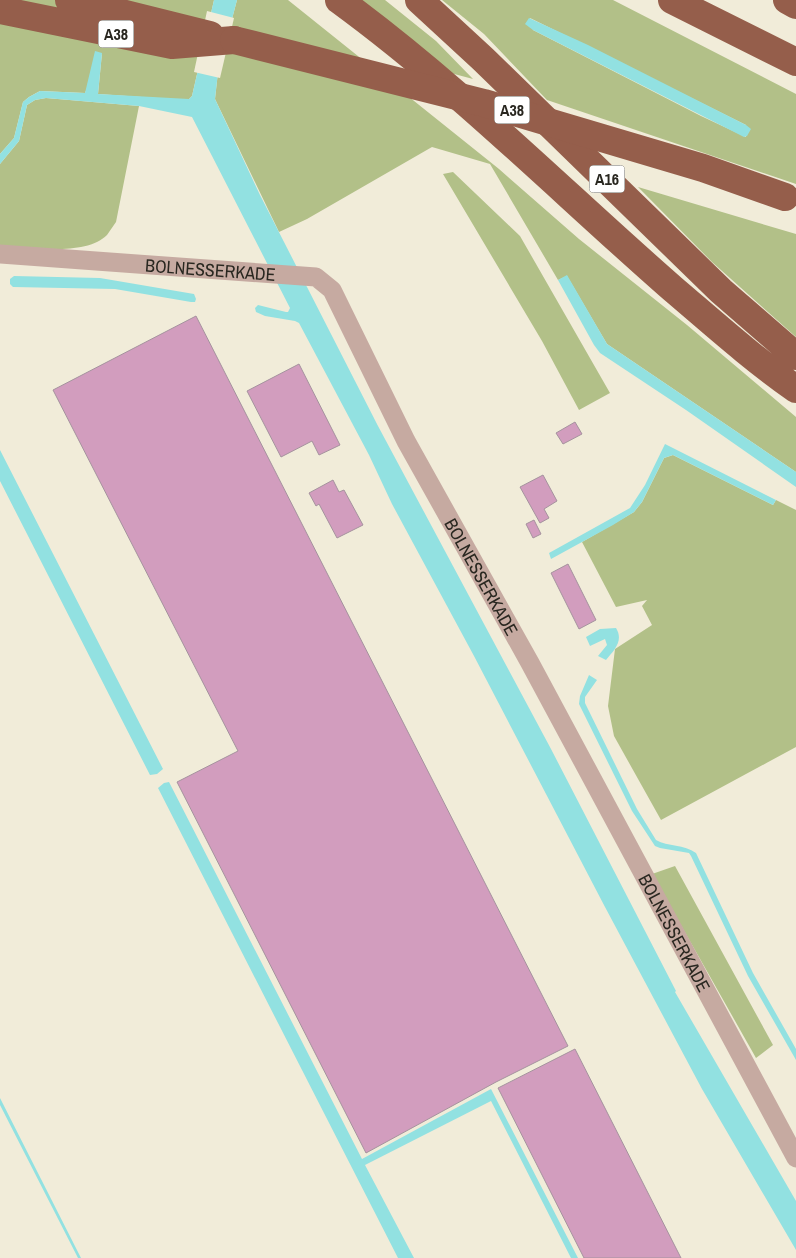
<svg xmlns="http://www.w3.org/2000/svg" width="796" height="1258" font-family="'Archivo Narrow',sans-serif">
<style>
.green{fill:#b2c088;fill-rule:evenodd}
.water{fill:#92e1e1}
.pier{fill:#f1ecd9}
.building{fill:#d29dbe;stroke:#a5939e}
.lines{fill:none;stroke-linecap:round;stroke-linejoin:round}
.minor{stroke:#c6aaa1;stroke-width:19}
.motorway{stroke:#955e4b;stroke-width:28}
.motorway-bridge{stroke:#955e4b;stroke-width:28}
.labels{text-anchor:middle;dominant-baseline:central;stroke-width:4;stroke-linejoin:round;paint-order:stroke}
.shield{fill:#fff;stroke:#696863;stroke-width:1}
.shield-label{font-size:16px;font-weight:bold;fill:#292720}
.street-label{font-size:18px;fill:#292720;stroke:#fff}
</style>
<rect width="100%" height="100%" fill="#f1ecd9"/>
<path class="green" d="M0 0H214L192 96 189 99 186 100 98 94 102 53 85 93 40 91 29 97 23 102 14 138 0 154Z
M237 0H288L499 169 579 239 687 325 796 417V472L607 344 567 276 558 280 490 164 432 147 307 219 279 232 215 99 218 72Z
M359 0H385L436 41 473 79 443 71Z
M442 0H613L796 94V184L547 100 484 34ZM530 18 746 125V137L701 116 533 30Z
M46 98 139 106 116 222C113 226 110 231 107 235 85 257 29 247 0 246V164L19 141 27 105 35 100Z
M453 172 520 236 610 393 579 410 542 341 443 174Z
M638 187 796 234V337L712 262Z
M673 455 773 505 776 500 796 510V747L661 820 614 736 608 706 615 649 652 625 642 606 647 600 616 607 582 542 634 512 642 502 664 458Z
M675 866 773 1045 756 1058 652 874Z"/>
<path class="water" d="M214 0H237L218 72 215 99 260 195 378 426 551 749 676 991 675 992 796 1201V1250L702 1089 605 907 474 656 392 504 369 455 299 323 295 321 265 316 256 312 255 308 258 305 286 312H288L290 308 192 117 139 106 46 98 35 100 27 105 19 141 0 164V154L14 138 23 102 29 97 40 91 85 93 95 51 102 53 98 94 189 99 192 96Z
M529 18 588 45 746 125 751 129 747 136 744 137 533 30 525 24Z
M567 275 607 344 796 472V487L686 410 600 353 594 345 558 280Z
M14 276 100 278 194 294 196 299 195 302H191L115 289 13 287 10 284V279Z
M665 444 776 500 773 505 673 455 664 458 642 502 634 512 613 525 551 559 549 553 630 508 645 485Z
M0 450 163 769 157 774 150 775 0 481Z
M616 628C624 641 614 650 606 660L598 656 607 645 605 639 590 646 586 637 600 629Z
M589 675 597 680 585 697V703L637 809 656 840C668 847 684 844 696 853L753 973 796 1049V1060L748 976 691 856 689 853 660 848 655 846 632 811 579 704 580 696Z
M169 782 362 1159 491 1089 578 1258H571L491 1101 365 1165 414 1258H398L158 788 164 783Z
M0 1098 81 1258H78L0 1105Z"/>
<path class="pier" d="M207 11 234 18 220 78 194 72Z"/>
<path class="building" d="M196 316 568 1046 496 1082 366 1153 177 782 238 751 53 390Z
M299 364 340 445 319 455 312 441 281 457 247 391Z
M575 422 582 434 563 444 556 433Z
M543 475 557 501 544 509 549 518 540 523 520 487Z
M333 480 339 492 344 490 363 525 337 538 319 504 316 506 309 493Z
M534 520 541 534 533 538 526 524Z
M568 564 596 620 579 629 551 573Z
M575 1049 681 1258H584L498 1088Z"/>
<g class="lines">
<path class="minor" id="s1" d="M0 254 316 277 332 290 406 441 530 663 796 1158"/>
<path class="motorway" d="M69 0 210 35
M339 0C458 87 562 192 673 289 713 323 753 359 796 389
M419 0 483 59 721 291 796 356
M672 0 796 62
M787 0 796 5
M0 10 172 45 234 40"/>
<path class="motorway-bridge" d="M234 40 484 103 703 168 785 197"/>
</g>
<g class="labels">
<g class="shield">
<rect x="98.5" y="20.5" width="35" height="27" rx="4"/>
<rect x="494.5" y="96.5" width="35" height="27" rx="4"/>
<rect x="589.5" y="165.5" width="35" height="27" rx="4"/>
</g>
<g class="shield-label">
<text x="116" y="34">A38</text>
<text x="512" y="110">A38</text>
<text x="607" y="179">A16</text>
</g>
<g class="street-label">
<text stroke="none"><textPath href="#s1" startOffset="211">BOLNESSERKADE</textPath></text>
<text stroke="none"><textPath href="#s1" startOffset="661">BOLNESSERKADE</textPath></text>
<text stroke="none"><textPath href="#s1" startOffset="1066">BOLNESSERKADE</textPath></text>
</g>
</g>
</svg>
